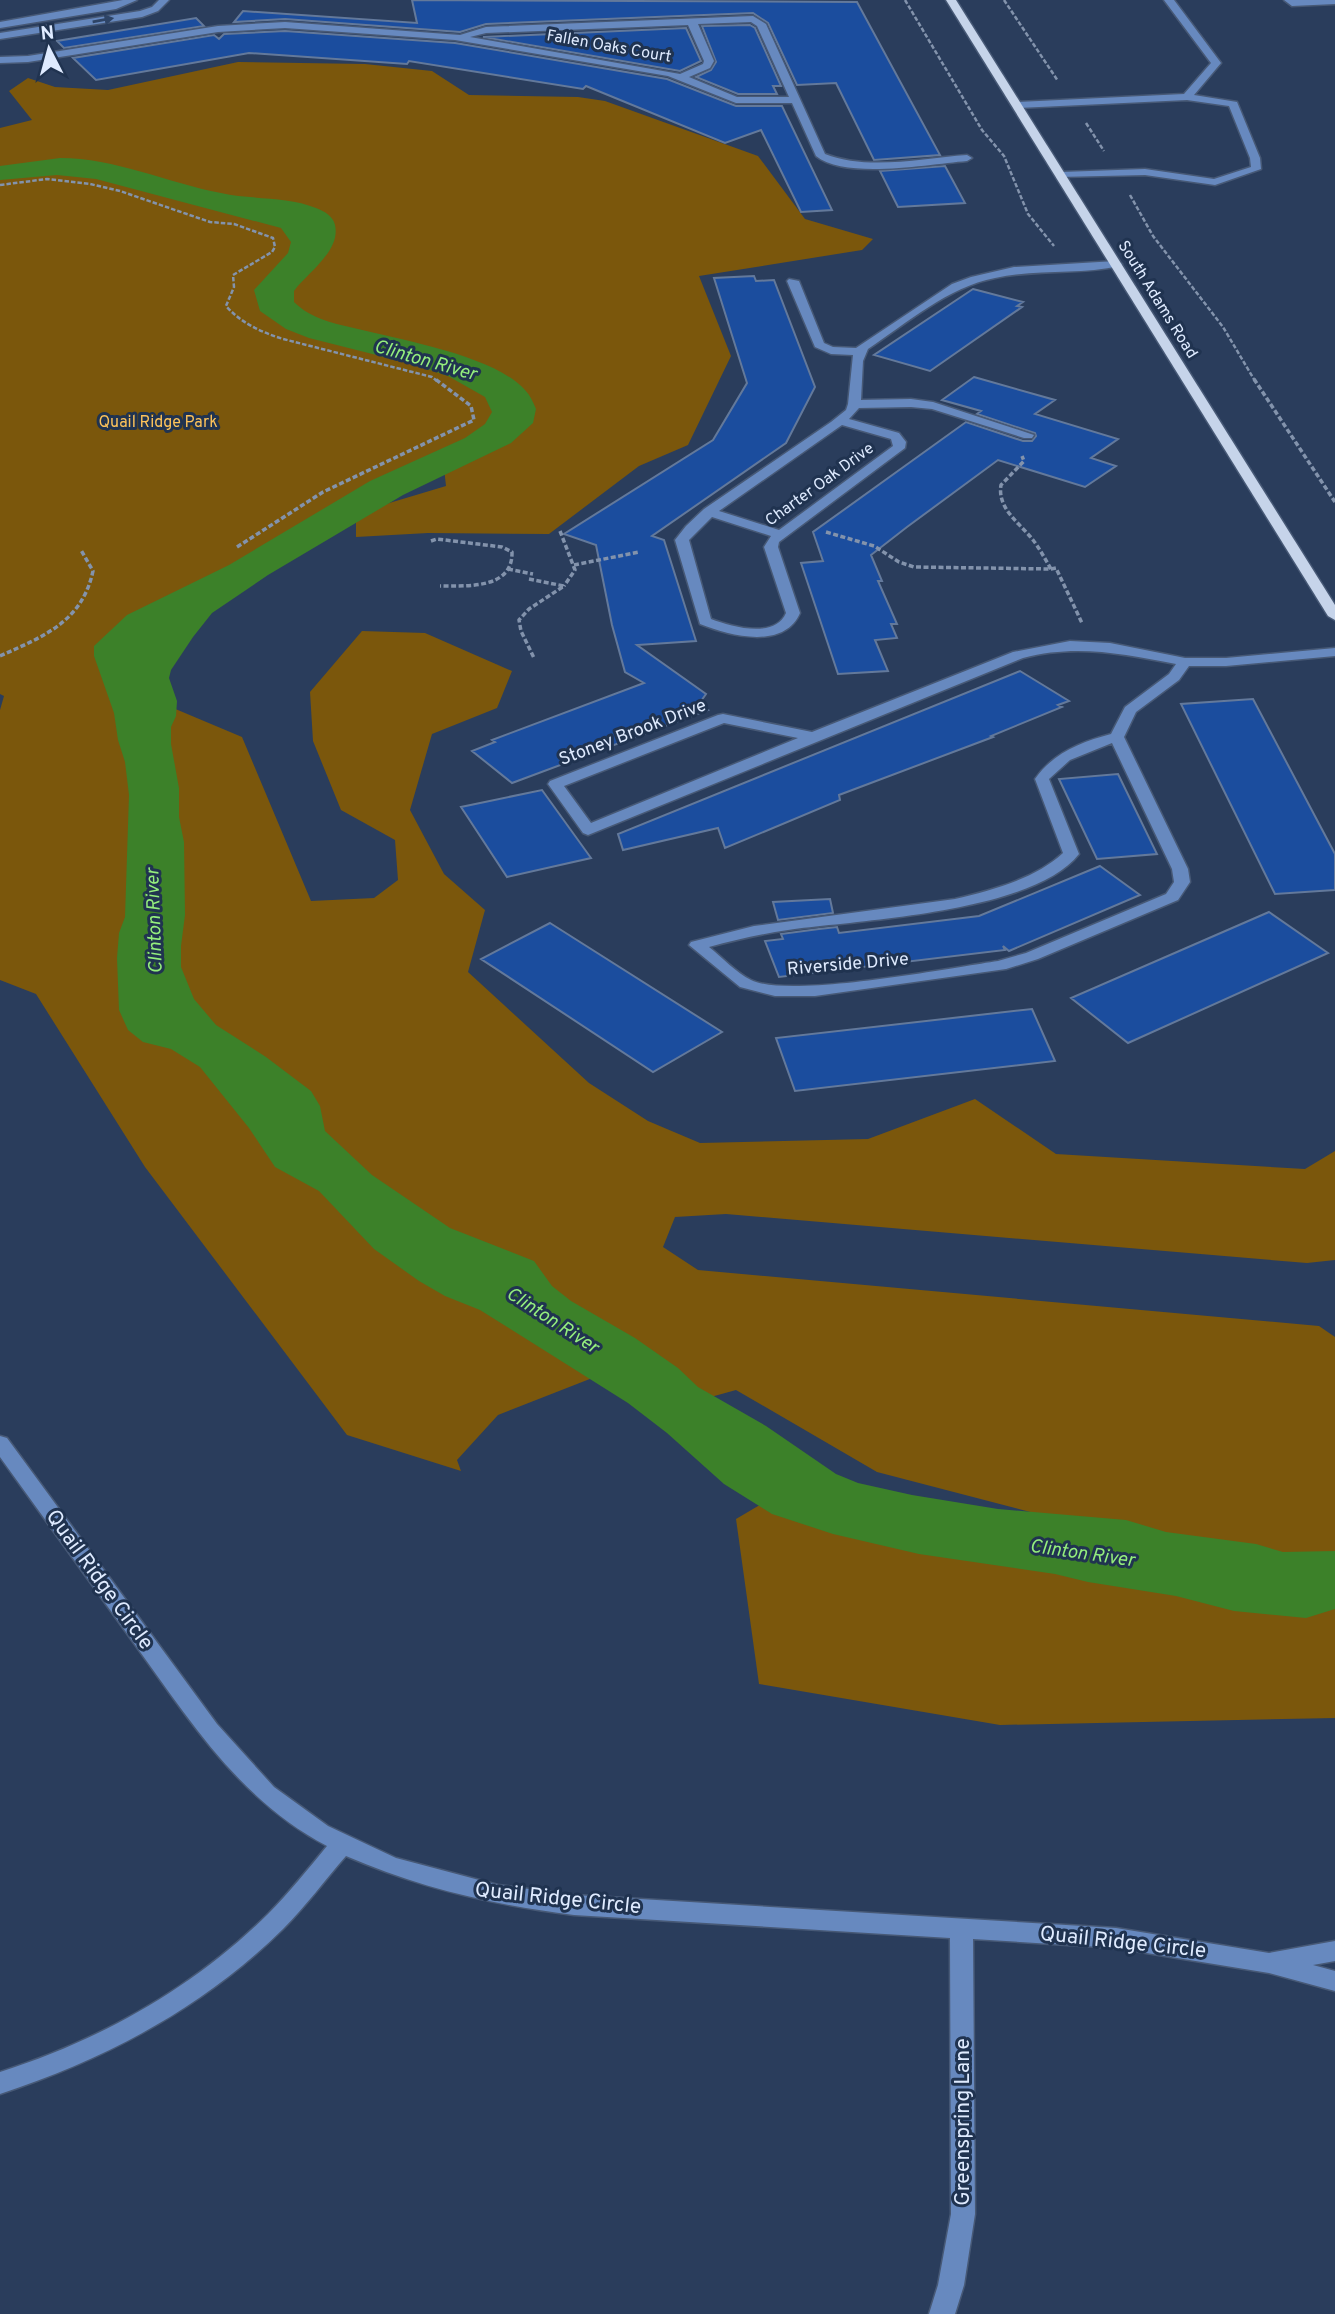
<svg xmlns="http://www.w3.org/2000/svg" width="1335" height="2314" font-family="Overpass,sans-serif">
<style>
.green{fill:#7b570c}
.water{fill:#3c8129}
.building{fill:#1b4d9e;stroke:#63799b;stroke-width:2}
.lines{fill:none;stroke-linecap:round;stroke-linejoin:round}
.minor-casing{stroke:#475976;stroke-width:3}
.major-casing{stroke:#475976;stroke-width:3}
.path-far1{stroke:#8393ac;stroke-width:2.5;stroke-dasharray:4.5 2;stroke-linecap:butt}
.path{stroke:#8393ac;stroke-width:3.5;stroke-dasharray:5 2.5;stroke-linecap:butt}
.minor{fill:#6789bf;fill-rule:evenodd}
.major{fill:#c6d4ea;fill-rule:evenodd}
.oneway{fill:#2e4466}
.labels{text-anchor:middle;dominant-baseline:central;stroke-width:6;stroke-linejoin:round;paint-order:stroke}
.far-street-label{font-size:16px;fill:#dfebff;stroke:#203350}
.far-park-label{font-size:16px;fill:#fdc35a;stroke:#203350}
.street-label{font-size:18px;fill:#dfebff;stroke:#203350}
.water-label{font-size:19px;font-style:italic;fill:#94ee7d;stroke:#203350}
.near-street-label{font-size:21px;fill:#dfebff;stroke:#203350}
</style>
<rect width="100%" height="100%" fill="#2a3d5c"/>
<path class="green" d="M238 62 365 64 432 71 469 95 578 97 605 101 758 156 805 219 873 239 862 250 699 276 731 356 688 445 639 466 549 534 428 533 356 537V513L446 486 444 468H403L116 684 242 737 311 901 374 898 398 880 395 840 341 810 313 741 310 692 362 631 425 633 512 671 497 708 432 734 410 810 444 874 485 910 468 972 589 1083 648 1121 700 1143 868 1139 975 1099 1056 1154 1305 1169 1335 1151V1260L1307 1263 726 1214 675 1217 663 1247 698 1270 1319 1326 1335 1337V1718L1000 1725 759 1684 736 1519 770 1499 1034 1513 877 1472 736 1390 682 1405 600 1375 498 1415 457 1460 461 1471 347 1435 145 1167 36 994 0 980V710L4 696 0 694V128L32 120 9 91 28 78 55 87 108 90Z"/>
<path class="water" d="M60 158C115 158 168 183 221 193 252 200 287 196 316 208 324 211 333 216 335 225 341 251 307 273 294 291V302C311 319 336 324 358 329 402 340 495 356 525 390 530 395 533 402 536 409L533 423 511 443 403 495 268 575 212 613 193 637 171 670 169 678 177 701 176 716 171 727V744L179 788V817L184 842 185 915 181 946V967L194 999 216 1025 266 1057 311 1091 320 1106 325 1131 372 1175 450 1228 534 1261 552 1286 571 1301 635 1338 678 1368 698 1387 766 1426 836 1474 858 1483 912 1495 998 1509 1126 1520 1166 1532 1256 1544 1283 1552 1335 1551V1609L1306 1618 1234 1611 1176 1596 1088 1582 1055 1574 919 1554 833 1534 772 1514 724 1484 667 1433 628 1403 480 1310 445 1296 419 1281 374 1249 319 1191 275 1167 249 1128 200 1067 171 1049 143 1042 128 1030 119 1010 117 958 119 933 125 917 129 795 125 762 118 740 114 713 94 656V646L127 615 229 565 370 481 465 438 485 424 492 412 485 397 448 376 412 364 309 338 286 329 260 311 254 290 288 253 291 242 281 228 96 179 57 175 0 180V166Z"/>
<path class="building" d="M412 0 857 2 940 155 874 160 836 83 797 85 768 23 753 13 486 24 460 32 285 19 234 22 243 11 417 23Z
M196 18 204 26 64 48 57 41Z
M750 25 755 28 781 86H773L777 94H738L696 77 711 70 716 62 702 26Z
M686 28 701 61 680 71 483 37Z
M285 31 455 43 667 79 736 106H782L832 210 801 212 761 130 725 143 586 86 583 89 409 61 407 64 249 53 96 80 73 58 214 35 219 39 224 34Z
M945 166 965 203 898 207 880 171Z
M754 276 756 281 774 280 815 387 786 443 652 536 664 540 696 641 637 645 706 694 699 704 708 710 512 783 472 751 495 742 492 740 644 683 625 672 612 625 596 545 564 534 713 440 747 383 714 278Z
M973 289 1023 302 1017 306 1022 307 930 371 874 355Z
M974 377 1055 400 1035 414 1118 439 1091 458 1116 466 1085 487 998 460 907 527 871 555 882 581H878L897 624H891L897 638 875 640 888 671 838 674 801 563 823 561 813 532 966 422 1023 441H1032L1036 436 1035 433 977 414 981 411 942 400Z
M1020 671 1069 701 1058 705 1062 707 991 736 993 737 839 795 840 800 725 848 718 828 623 850 618 834Z
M1253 699 1335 854V890L1275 894 1181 704Z
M1118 774 1157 854 1097 859 1059 779Z
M542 790 591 858 507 877 461 807Z
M1100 866 1140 895 1009 951 1003 946 1005 950 779 977 765 941 783 939 781 934 819 929 837 927 839 933 979 916Z
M830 899 833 913 778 920 773 902Z
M1269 912 1328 953 1128 1043 1071 998Z
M550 923 722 1032 653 1072 481 959Z
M1032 1009 1055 1061 795 1091 776 1038Z"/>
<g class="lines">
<defs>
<path id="minor" d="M123 0H137L116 9 0 28V22Z
M159 0H169L158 11 142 17 0 39V33L140 11 152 7Z
M1164 0H1174L1221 63 1194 95 1237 102 1260 158 1261 169 1215 185 1145 175 1058 177 1057 175 1062 172 1145 169 1214 179 1251 167 1250 158 1229 106 1187 100 1018 108 1013 105 1018 102 1184 94 1211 63Z
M1284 0H1335V4L1292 6Z
M753 16 766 24 825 154C868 171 923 158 967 155L972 158 967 161C929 164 846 180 816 156L792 103H736L668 76 455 40 285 28 218 32 28 62 0 63V57L28 56 218 26 285 22 460 35 486 27ZM751 22 757 26 789 97H737L689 77 710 68 714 61 698 24ZM688 25 704 61 703 64 680 74 470 37 486 33Z
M1116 261 1122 264 1120 266C1079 275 1036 269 995 278 948 287 907 323 868 349L863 361 861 400 911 399 933 402 1034 435 1032 438H1024L932 409 911 407 859 408 849 419 899 433 906 442 905 448 779 542 778 547 800 613C784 650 730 636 700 624L675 540 686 526 704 509 831 422 846 410 848 404 853 355 831 354 815 347 787 281 789 279 799 281 824 343 833 347 856 348 952 284 971 277 1014 267ZM842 425 891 439 893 446 779 530 719 511ZM712 517 771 536 764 547 786 613C775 639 732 627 711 619L689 540Z
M1070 641 1110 643 1185 658H1226L1335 648V656L1226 666H1189L1179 680 1136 712 1124 737 1188 869 1190 882 1178 900 1038 959 1006 969 815 996H775L740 987 689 945 691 942 754 926 955 899C992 890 1035 879 1063 853L1035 779C1053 753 1081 742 1111 734L1125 707 1169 674 1176 664C1123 654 1076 644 1023 658L588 835 583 833 548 784 550 781 718 715 723 714 812 732 1013 652ZM724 723 798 738 591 823 564 786ZM1112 743 1172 869 1174 882 1166 894 1026 953 998 961C950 968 789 999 751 980 736 973 722 957 709 947 735 940 761 934 788 930 859 920 1033 913 1079 854L1049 779 1070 760Z
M0 1436 7 1438 217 1724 274 1787 328 1826 396 1858 498 1885 574 1895 1116 1928 1269 1953 1335 1941V1961L1313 1965 1335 1971V1991L1269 1973 1116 1948 973 1939 975 2214 964 2285 955 2314H929L938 2285 951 2214 950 1938 574 1915C494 1905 420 1888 346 1856 325 1880 306 1906 283 1929 203 2008 106 2059 0 2094V2072C100 2040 192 1989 268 1914 289 1893 308 1869 327 1846 239 1800 188 1718 131 1639 88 1579 44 1518 0 1457Z"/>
<path id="major" d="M946 0H956L1335 605V620L1328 616Z"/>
</defs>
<use href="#minor" class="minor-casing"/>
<use href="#major" class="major-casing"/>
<path class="path-far1" d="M905 0 982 130 1004 156 1028 214 1054 246
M1004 0 1058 81
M1086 123 1104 151
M0 185 47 179 90 184 120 191 210 222 234 224 273 238 275 247 272 252 233 275 234 287 226 306C241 323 261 332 283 339L432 377 437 381
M1130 195 1153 236 1223 327 1255 381"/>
<path class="path" d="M1254 379 1335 502
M560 531 575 570 564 586
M826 532 874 546 899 562 914 567 1051 569C1045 559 1040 549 1033 540 1020 523 997 509 1001 485L1024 461 1022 456
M431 541 437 539 502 547 512 552C513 589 468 586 440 586
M237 547 323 492 474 420 471 406 435 379
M574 565 639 552
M508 569 533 574
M1051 569 1056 568 1082 623
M529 579 564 586 529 609 519 620 521 631 534 658
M0 656C44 636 82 622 93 571L81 550"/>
<use href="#minor" class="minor"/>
<use href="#major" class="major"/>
</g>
<defs><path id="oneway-solid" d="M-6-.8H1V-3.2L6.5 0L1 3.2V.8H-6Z" transform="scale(1.75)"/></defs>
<use class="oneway" href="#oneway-solid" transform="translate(103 20) rotate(-10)"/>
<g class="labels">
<g class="far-street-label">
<text transform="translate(609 47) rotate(10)">Fallen Oaks Court</text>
<text transform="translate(1157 300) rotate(58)">South Adams Road</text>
<text transform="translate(820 485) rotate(-36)">Charter Oak Drive</text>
</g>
<g class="far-park-label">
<text x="158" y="423">Quail Ridge Park</text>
</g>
<g class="street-label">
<text transform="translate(633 733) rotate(-21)">Stoney Brook Drive</text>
<text transform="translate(848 965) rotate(-5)">Riverside Drive</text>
</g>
<g class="water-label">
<text transform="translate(425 361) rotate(16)">Clinton River</text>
<text transform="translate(155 921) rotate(-92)">Clinton River</text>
<text transform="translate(552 1321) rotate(33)">Clinton River</text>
<text transform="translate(1082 1554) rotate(8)">Clinton River</text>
</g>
<g class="near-street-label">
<text transform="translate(99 1580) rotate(54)">Quail Ridge Circle</text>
<text transform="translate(558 1899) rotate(6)">Quail Ridge Circle</text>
<text transform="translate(1123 1943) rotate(6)">Quail Ridge Circle</text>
<text transform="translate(963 2122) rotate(-90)">Greenspring Lane</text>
</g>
</g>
<g transform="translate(49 49) rotate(354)" stroke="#203350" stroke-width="5" paint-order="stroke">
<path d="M0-5L12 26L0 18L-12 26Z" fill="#dfebff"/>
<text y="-10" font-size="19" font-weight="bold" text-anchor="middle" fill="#dfebff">N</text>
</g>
</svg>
